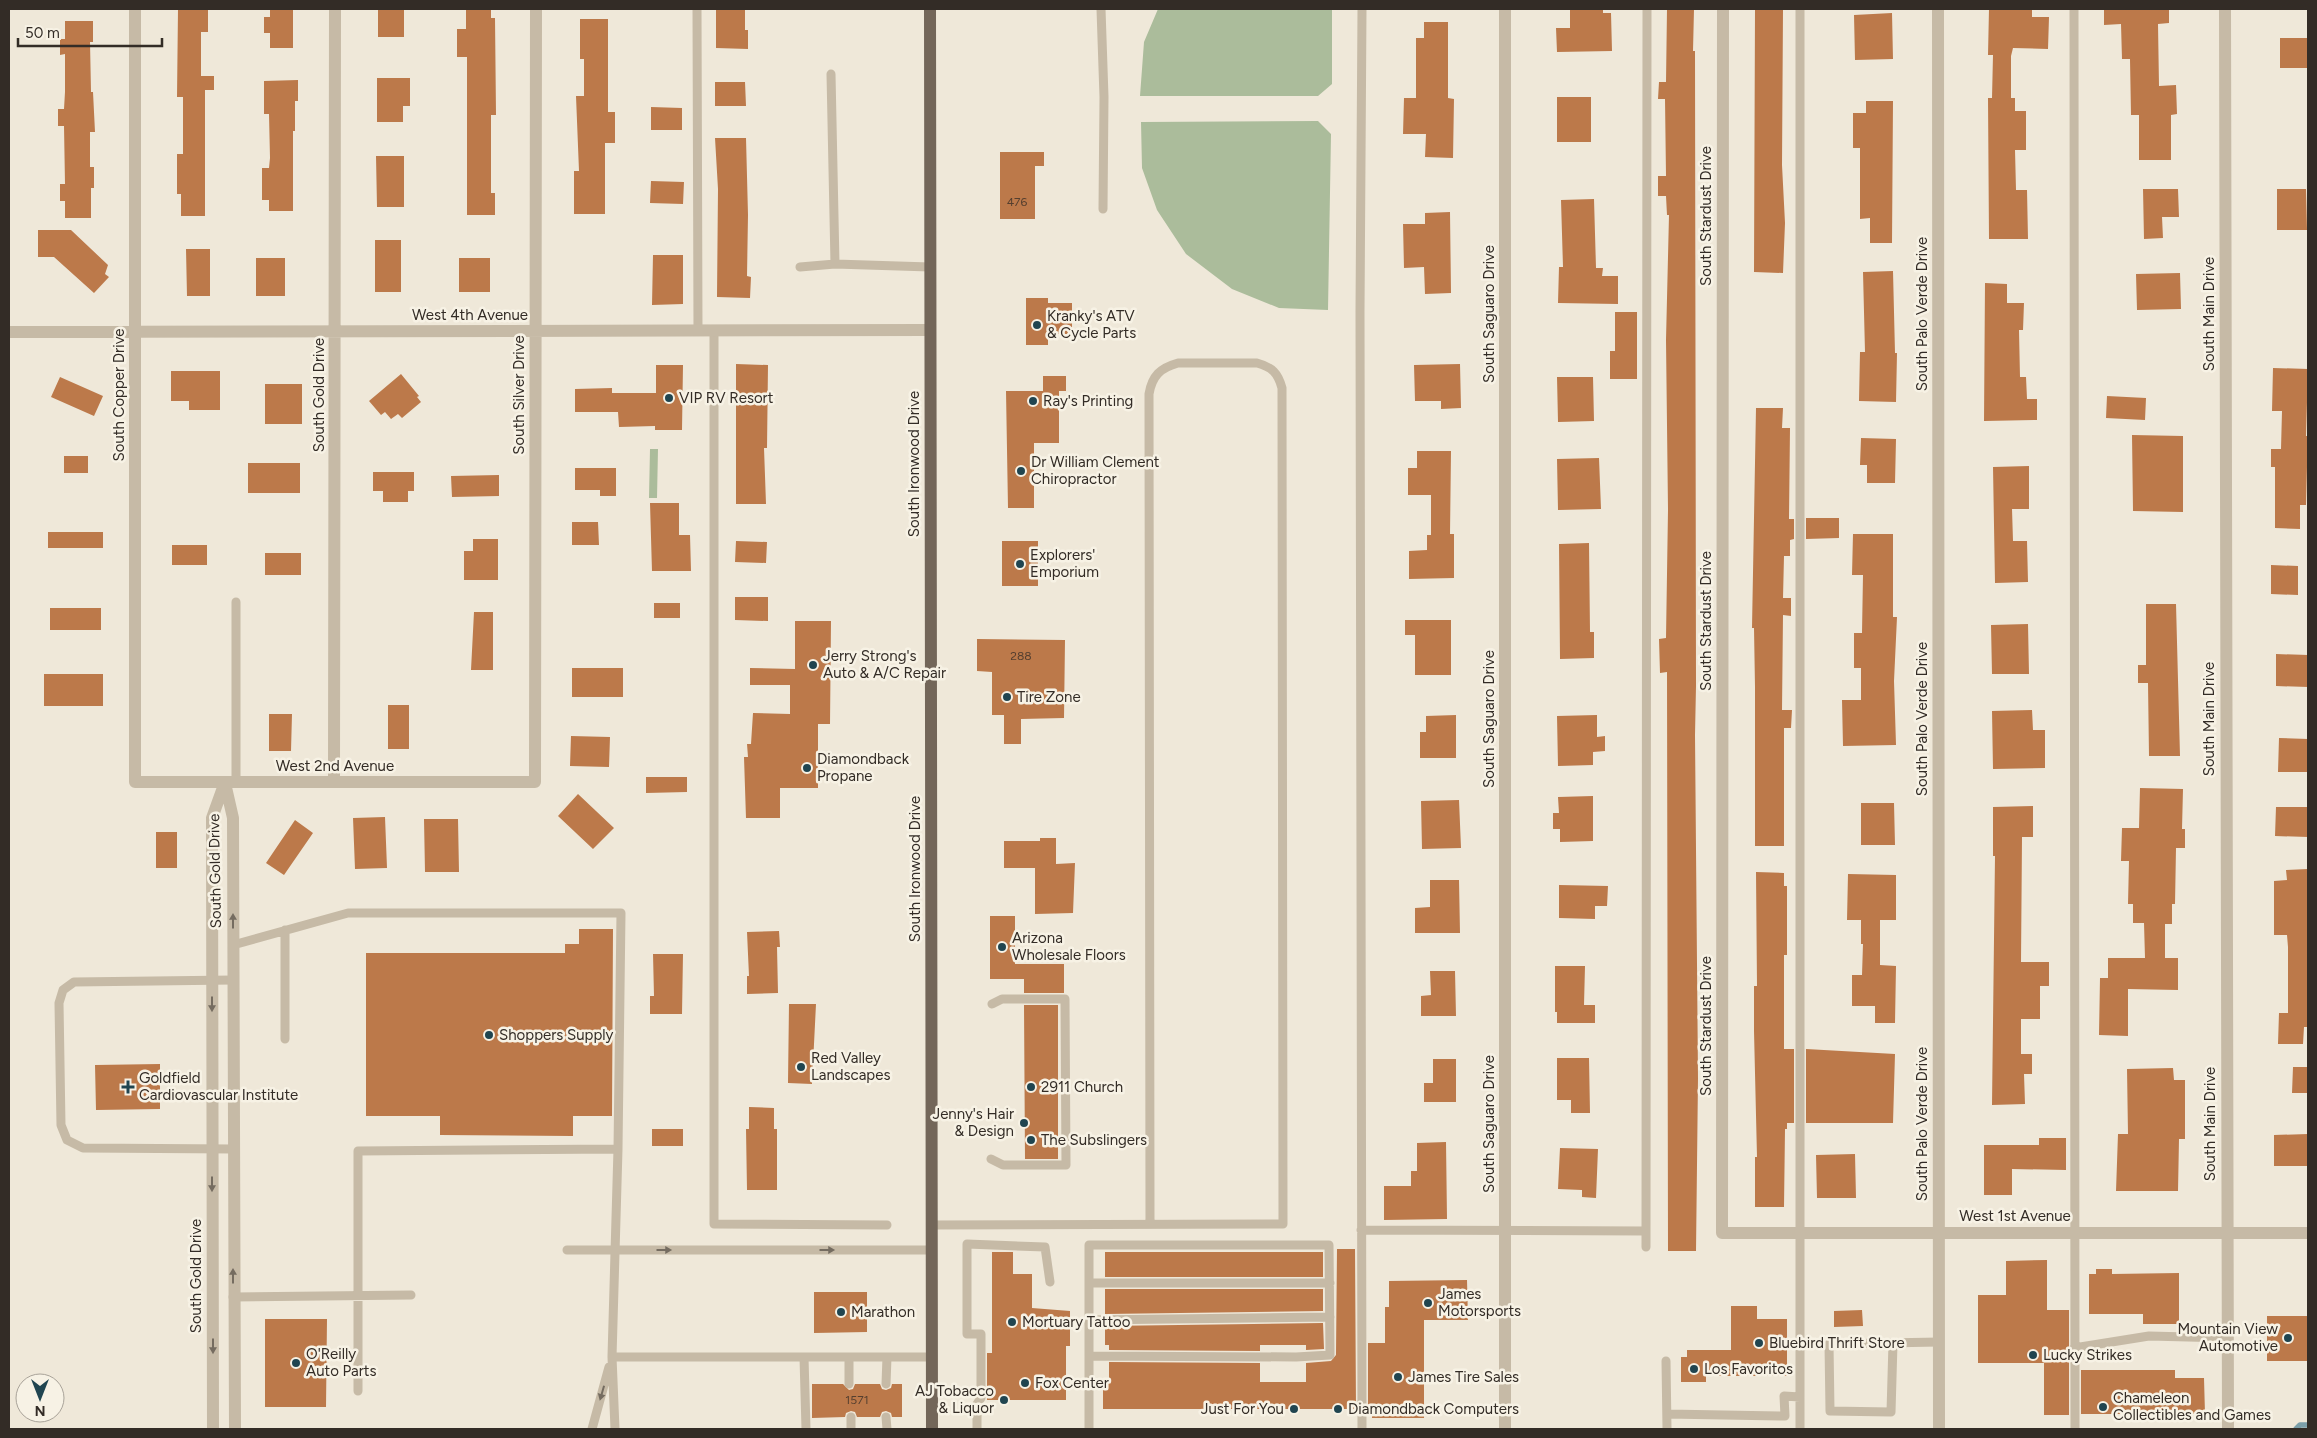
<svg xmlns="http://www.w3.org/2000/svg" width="2317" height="1438" font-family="Figtree,sans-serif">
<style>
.green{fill:#abbc9b}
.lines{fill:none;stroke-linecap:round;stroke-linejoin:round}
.stream{stroke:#7b9fa9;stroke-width:5.5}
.building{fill:#bc794a}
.lane{stroke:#c6baa6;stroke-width:9}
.street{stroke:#c6baa6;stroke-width:12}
.primary{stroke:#736659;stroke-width:12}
.oneway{fill:#756c60}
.poi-dot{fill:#204550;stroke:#f7f2e5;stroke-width:2}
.labels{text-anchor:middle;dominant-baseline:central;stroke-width:5;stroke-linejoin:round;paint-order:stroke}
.number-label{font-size:12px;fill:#553f2f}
.street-label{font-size:15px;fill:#332c26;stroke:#f7f2e5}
.poi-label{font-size:15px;fill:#332c26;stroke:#f7f2e5;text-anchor:start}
</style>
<rect width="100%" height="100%" fill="#efe8d9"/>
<path class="green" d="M1158 9H1332V84L1318 96H1140L1144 42Z
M1318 121 1331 134 1328 310 1279 308 1232 289 1186 254 1157 210 1142 168 1141 122Z
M650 449H658L657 498H649Z"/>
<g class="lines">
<path class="stream" d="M2296 1429 2300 1425H2308"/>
</g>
<path class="building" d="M178 9H208V32H201V76H214V90H205V216H181V194H177V154H183V97H177Z
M270 9H293V48H270V33H264V17H270Z
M378 9H404V37H378Z
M466 9H491V18H495L496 115H491V193H495V215H467V57H457V29H466Z
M716 9H745V30H748V49L716 48Z
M1570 9H1603V13H1611L1612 51 1557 52 1556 28H1570Z
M1667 9H1694L1693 51H1695L1696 686 1695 735 1698 1078 1696 1251H1668L1667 672 1660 673 1659 639 1666 638 1668 510 1666 340 1669 215H1667L1666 196H1658V176H1666L1665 99H1658L1659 82H1666Z
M1755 9H1783L1782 165 1785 223 1783 273 1754 272Z
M1989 9 2032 10V17H2049L2048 49 2013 48 2011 56V98H2015V111H2026V150H2015L2016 190H2027L2028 239H1989L1988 98H1992L1993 55H1988Z
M2104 9H2169V23L2158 24 2159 86 2176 85 2177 114 2171 115V160H2139V115H2131L2130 59H2122L2121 24 2104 25Z
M1892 13 1893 59 1855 60 1854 15Z
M580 19H608V112H615V143H605V214H574V171H579L576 96H584V59H580Z
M65 21H93V42H90L91 92H93L95 132H90V167H94V188H91V218H65V201H60V184H65L64 126H58V109H64L65 92V54L60 55V39H65Z
M1424 22H1448V98L1454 99 1453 158 1425 157 1426 134H1403L1404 98H1416V38H1424Z
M2280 38H2308V68H2280Z
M377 78H410V106H403V122H377Z
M298 80V101H295V131H293V211H269V200H262V168H269L270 158 269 114H264V81Z
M715 82H745L746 106H715Z
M1557 97H1591V142H1557Z
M1866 101H1893L1892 243H1870V218L1860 219V148H1853V113H1866Z
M651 107 682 108V130H651Z
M715 138H746L748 215 747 276 751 277 750 298 717 297 718 189Z
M1000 152H1044V166H1035V219H1000Z
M376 156H404V207H377Z
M651 181 684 182 683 204 650 203Z
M2143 189H2178L2179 217H2162L2163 238 2144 239Z
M2277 189H2306L2307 230H2277Z
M1594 199 1596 268H1603L1602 276H1618V304L1558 303 1559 267H1563L1561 200Z
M1450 212 1451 293 1425 294 1424 267 1404 268 1403 224H1425V213Z
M38 230H71L108 265 105 274 109 277 94 293 54 257H38Z
M375 240H401V292H375Z
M186 249H210V296H187Z
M653 255H683V304L652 305Z
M256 258H285V296H256Z
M459 258H490V292H459Z
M1893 271 1895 353H1897L1896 402 1859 401 1860 352H1865L1863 272Z
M2180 273 2181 309 2137 310 2136 274Z
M1985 283 2007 284V303H2024L2023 330H2019L2020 377H2026L2027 399H2037V420L1984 421Z
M1026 298H1048V303H1072V334H1048V345H1026Z
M1615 312H1637V379H1610V351H1615Z
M736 364 768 365 767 448H764L766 504H736Z
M1460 364 1461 408 1441 409V401H1415L1414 365Z
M656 365H683L682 430H655V426L619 427 618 412H575V389L612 388V393H656Z
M2273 368 2308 369 2306 436H2308V467H2307L2306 505H2300V529L2275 528V467H2271V449H2281L2282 411H2272Z
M171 371H220V410H189V401H171Z
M401 374 419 396 417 397 421 402 402 418 398 414 391 419 385 412 381 415 369 401Z
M1043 376H1066V391H1059V443H1034V508H1008L1006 391H1043Z
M60 377 103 396 94 416 51 397Z
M1557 377H1593L1594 421 1558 422Z
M265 384H302V424H265Z
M2107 396 2146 398 2145 420 2106 418Z
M1756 408H1783L1782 428H1790L1789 519H1794V539L1790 540V556H1784L1783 598H1791V616L1783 615 1782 710H1792L1791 728H1784V846H1755V687L1754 628H1752Z
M2132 435 2183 436V512L2133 511Z
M1861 438 1896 439 1895 483H1867V465H1860Z
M1417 451H1451L1450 534H1454V578L1409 579V551L1427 550V535H1431V495H1408V468H1417Z
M64 456H88V473H64Z
M1599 458 1601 509 1558 510 1557 459Z
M248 463H300V493H248Z
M2029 466V509H2012L2013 541H2027L2028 582 1995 583 1993 467Z
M575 468H616V496H600V490H575Z
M373 472H414V491H408V502H383V491H373Z
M499 475V496L452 497 451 476Z
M650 503H679V535H690L691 571H652Z
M1806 518H1839V538L1806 539Z
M572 522H598L599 545H572Z
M48 532H103V548H48Z
M1853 534H1893V617H1897L1894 681 1896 745 1843 746 1842 700H1861V668H1854V633H1862L1863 575H1852Z
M473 539H498V580H464V551H473Z
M736 541 767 542 766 563 735 562Z
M1002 541H1038V586H1002Z
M1589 543 1590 632H1594V658L1560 659 1559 544Z
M172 545H207V565H172Z
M265 553H301V575H265Z
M2271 565 2298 566V595L2271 594Z
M735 597H768V621L735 620Z
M654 603H680V618H654Z
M2146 604H2176L2180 756H2149L2148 683H2138V665H2146Z
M50 608H101V630H50Z
M474 612H493V670H471Z
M1405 620H1451V675H1415V635H1405Z
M795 621H831L830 724H818V788H780V818H746L744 757H748L747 744H751L753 713 790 714V685H750V668L795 669Z
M2028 624 2029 674H1992L1991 625Z
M977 639 1065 640 1064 718 1021 719V744H1004V715H992V672L977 671Z
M2276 654 2308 655V687L2276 686Z
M572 668H623V697H572Z
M44 674H103V706H44Z
M388 705H409V749H388Z
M2032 710 2033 730H2045V768L1993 769 1992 711Z
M269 714H292L291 751H269Z
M1456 715V758H1420V732H1426V716Z
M1597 715V737L1605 736V751L1593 752V765L1558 766 1557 716Z
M571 736 610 737 609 767 570 766Z
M2279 738 2308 739V772H2278Z
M646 777H687V792L646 793Z
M2140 788 2183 789 2182 829H2185V848H2176L2175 904H2172V924H2165V958H2178V990L2128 989V1036L2099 1035 2100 978H2108V958H2145L2144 923H2133V904H2128L2129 861H2121L2122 828H2139Z
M578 794 614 828 593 849 558 816Z
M1593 796V841L1560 842V829H1553V813H1559L1558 797Z
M1459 800 1461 848 1422 849 1421 801Z
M1861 803H1894L1895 845H1861Z
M2033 806V837H2022L2021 962H2049V986H2040V1019H2021V1054H2032V1074H2024L2025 1104 1992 1105 1995 856H1993V807Z
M2276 807H2308V837L2275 836Z
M385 817 387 868 355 869 353 818Z
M424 819H458L459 872H425Z
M295 820 313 833 284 875 266 863Z
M156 832H177V868H156Z
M1040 838H1056V864L1075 863 1073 913 1035 914V868H1004V841H1040Z
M2308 869V1027H2304L2303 1044H2278L2279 1013H2288V947L2287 935H2274V881L2287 880 2286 870Z
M1756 872 1784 873V886H1787V955H1784V1049H1794V1123H1787V1129H1785L1784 1207H1755V1157H1757L1754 1031V986H1757Z
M1848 874 1896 875V920H1880V965L1896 966 1895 1023H1875V1006H1852V975H1862L1863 944H1861V920H1847Z
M1430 880H1459L1460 933H1415V908L1430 907Z
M1559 885 1608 886 1607 906H1595V919L1559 918Z
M990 916H1015V964H1064V993H1024V979H990Z
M579 929H613L612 1116H573V1136L440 1135V1116H366V953H565V944H579Z
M779 931 780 947H777L778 993 747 994V976H749L747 932Z
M653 954H683L682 1014H650V996H654Z
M1555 966H1585L1584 1005H1595V1023H1557V1012H1555Z
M1430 971H1455L1456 1016H1421V996L1431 995Z
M789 1004H816L812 1084 788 1083Z
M1024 1005H1058V1159H1025Z
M1806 1049 1895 1054 1893 1123H1806Z
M1557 1058H1589L1590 1113H1571V1100H1557Z
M1433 1059H1456V1102H1424V1083H1433Z
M160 1064V1109L96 1110 95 1065Z
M2293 1067H2308V1093H2292Z
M2173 1068 2174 1080H2185V1139H2179L2178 1191H2116L2118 1134H2128L2127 1069Z
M749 1107 774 1108V1129H777V1190H747L746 1129H749Z
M652 1129H683V1146H652Z
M2308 1134V1166H2274V1135Z
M2039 1138H2066V1170L2012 1169V1195H1984V1145H2039Z
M1446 1142 1447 1219 1384 1220V1186H1411V1171H1417V1143Z
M1560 1148 1598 1149 1596 1198 1582 1197V1190L1558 1189Z
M1855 1154 1856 1198H1817L1816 1155Z
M1337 1249H1355L1356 1409H1103V1382H1109V1362L1260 1363V1382H1306V1363L1331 1361 1336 1355Z
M992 1252H1013V1274H1032V1308L1070 1311V1346H1066V1400H987V1353H992Z
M1105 1252H1323V1277H1105Z
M2047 1260V1310H2069V1415H2044V1363H1978V1295H2006V1261Z
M2096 1269H2112V1274L2179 1273V1324H2143V1314H2089V1274H2096Z
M1467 1280 1468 1320H1424V1418H1372V1409H1368V1343H1385V1307H1389V1281Z
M1105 1289H1323V1311L1105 1314Z
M814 1292H867V1332L814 1333Z
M1731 1306H1757V1319H1787V1376H1706V1382H1681V1357H1687V1350H1731Z
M1862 1310 1863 1326 1834 1327V1311Z
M2267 1316H2308V1361H2267Z
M265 1319H327L326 1407H265Z
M1323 1323 1324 1349 1306 1350V1345H1260V1351L1109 1350V1345H1105V1326Z
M2081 1370H2175V1378H2204L2205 1414H2081Z
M812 1384H843L849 1390 853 1389 855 1384H880L882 1389 886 1390 891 1388 892 1384H902V1417H892L891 1413 886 1411 882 1412 880 1417H857L855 1412 851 1411 846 1413 845 1417 812 1418Z"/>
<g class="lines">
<path class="lane" d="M697 9 698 331
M1101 9 1104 97 1103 209
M1800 9V1429
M2074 9 2075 1429
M831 74 835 264
M800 267 835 264 930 267
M714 331V1224L887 1225
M236 602V782
M285 930V1039
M233 945 348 913H621L618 1149
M233 980 74 982 63 990 59 1003 61 1125 67 1140 83 1148 233 1149
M991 1159 1003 1165H1066L1065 999H1002L992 1004
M932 1225 1283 1224 1282 388C1278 373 1272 367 1257 363H1178C1160 368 1152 376 1149 394L1150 1224
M1361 1230 1646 1231
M1646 1247 1647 9
M567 1250H932
M1089 1283H1330
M233 1297 411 1295
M1089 1320 1330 1317
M1893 1343 1891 1412 1830 1411 1829 1344 1939 1342
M2074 1348 2149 1336 2227 1338
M612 1357H932
M804 1357 806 1429
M849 1357V1384
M1666 1361 1667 1429
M886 1384 887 1357
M358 1391V1151L618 1149 612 1357 615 1429
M1667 1414 1785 1416 1784 1396 1800 1397
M851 1417V1429
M886 1417 887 1429
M592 1429 609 1367
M977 1429V1404L981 1398V1334H967V1244L1045 1247 1050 1282
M1089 1429V1245H1329L1330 1355 1296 1357 1089 1356
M1362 1429 1360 312 1362 9"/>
<path class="street" d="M135 9V782H535L536 9
M1505 9V1429
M1723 9 1722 1233H2308
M1938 9 1939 1429
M2225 9 2228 1429
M9 332 930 330
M334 782 335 9
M225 783 233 818 235 1429
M213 1429 212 818 225 782"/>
<path class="primary" d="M930 9 932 1429"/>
</g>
<defs><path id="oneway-solid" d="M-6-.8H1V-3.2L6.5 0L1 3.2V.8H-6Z" transform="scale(1.25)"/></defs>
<g class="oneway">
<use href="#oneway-solid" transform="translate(233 921) rotate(-90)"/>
<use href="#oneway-solid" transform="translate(212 1004) rotate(90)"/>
<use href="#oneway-solid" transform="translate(212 1184) rotate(90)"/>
<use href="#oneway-solid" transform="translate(664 1250)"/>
<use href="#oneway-solid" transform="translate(827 1250)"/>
<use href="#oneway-solid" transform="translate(233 1276) rotate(-90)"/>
<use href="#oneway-solid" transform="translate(213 1346) rotate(90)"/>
<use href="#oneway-solid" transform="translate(602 1393) rotate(106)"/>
</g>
<g class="poi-dot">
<circle cx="1037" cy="325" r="5"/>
<circle cx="669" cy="398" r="5"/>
<circle cx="1033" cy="401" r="5"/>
<circle cx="1021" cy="471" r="5"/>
<circle cx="1020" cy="564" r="5"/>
<circle cx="813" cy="665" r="5"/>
<circle cx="1007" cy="697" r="5"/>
<circle cx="807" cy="768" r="5"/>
<circle cx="1002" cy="947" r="5"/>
<circle cx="489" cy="1035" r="5"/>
<circle cx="801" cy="1067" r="5"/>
<path d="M125.5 1079.5h5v5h5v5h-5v5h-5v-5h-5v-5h5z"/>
<circle cx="1031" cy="1087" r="5"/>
<circle cx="1024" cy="1123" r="5"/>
<circle cx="1031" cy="1140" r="5"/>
<circle cx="1428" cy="1303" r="5"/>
<circle cx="841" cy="1312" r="5"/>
<circle cx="1012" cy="1322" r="5"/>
<circle cx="2288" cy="1338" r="5"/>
<circle cx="1759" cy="1343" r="5"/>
<circle cx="2033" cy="1355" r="5"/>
<circle cx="296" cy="1363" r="5"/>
<circle cx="1694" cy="1369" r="5"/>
<circle cx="1398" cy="1377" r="5"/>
<circle cx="1025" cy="1383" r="5"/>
<circle cx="1004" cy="1400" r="5"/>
<circle cx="2103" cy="1407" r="5"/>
<circle cx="1294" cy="1409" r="5"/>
<circle cx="1338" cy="1409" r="5"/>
</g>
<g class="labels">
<g class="number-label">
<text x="1017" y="202">476</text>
<text x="1021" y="656">288</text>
<text x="857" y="1400">1571</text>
</g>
<g class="street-label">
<text transform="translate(1706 216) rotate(-90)">South Stardust Drive</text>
<text transform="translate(1489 314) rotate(-90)">South Saguaro Drive</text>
<text transform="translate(1922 314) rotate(-90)">South Palo Verde Drive</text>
<text transform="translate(2209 314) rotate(-90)">South Main Drive</text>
<text x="470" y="315">West 4th Avenue</text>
<text transform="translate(119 395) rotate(-90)">South Copper Drive</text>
<text transform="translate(319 395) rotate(-90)">South Gold Drive</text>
<text transform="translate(519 395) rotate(-90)">South Silver Drive</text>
<text transform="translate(914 464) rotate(-90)">South Ironwood Drive</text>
<text transform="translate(1706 621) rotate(-90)">South Stardust Drive</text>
<text transform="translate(1489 719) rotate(-90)">South Saguaro Drive</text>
<text transform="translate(1922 719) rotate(-90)">South Palo Verde Drive</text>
<text transform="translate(2209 719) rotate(-90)">South Main Drive</text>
<text x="335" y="766">West 2nd Avenue</text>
<text transform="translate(915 869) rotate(-90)">South Ironwood Drive</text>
<text transform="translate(215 871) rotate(-91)">South Gold Drive</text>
<text transform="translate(1706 1026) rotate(-90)">South Stardust Drive</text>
<text transform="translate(1489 1124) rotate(-90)">South Saguaro Drive</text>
<text transform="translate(1922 1124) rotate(-90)">South Palo Verde Drive</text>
<text transform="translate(2210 1124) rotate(-90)">South Main Drive</text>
<text x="2015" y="1216">West 1st Avenue</text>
<text transform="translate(196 1276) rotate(-90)">South Gold Drive</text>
</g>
<g class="poi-label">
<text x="1047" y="316">Kranky's ATV<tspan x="1047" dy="17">&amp; Cycle Parts</tspan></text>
<text x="679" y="398">VIP RV Resort</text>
<text x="1043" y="401">Ray's Printing</text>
<text x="1031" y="462">Dr William Clement<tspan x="1031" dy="17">Chiropractor</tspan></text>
<text x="1030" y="555">Explorers'<tspan x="1030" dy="17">Emporium</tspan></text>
<text x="823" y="656">Jerry Strong's<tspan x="823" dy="17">Auto &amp; A/C Repair</tspan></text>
<text x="1017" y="697">Tire Zone</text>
<text x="817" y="759">Diamondback<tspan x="817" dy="17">Propane</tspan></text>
<text x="1012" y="938">Arizona<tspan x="1012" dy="17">Wholesale Floors</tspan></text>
<text x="499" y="1035">Shoppers Supply</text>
<text x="811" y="1058">Red Valley<tspan x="811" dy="17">Landscapes</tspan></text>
<text x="139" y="1078">Goldfield<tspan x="139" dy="17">Cardiovascular Institute</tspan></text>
<text x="1041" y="1087">2911 Church</text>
<text x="1014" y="1114" text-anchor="end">Jenny's Hair<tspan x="1014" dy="17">&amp; Design</tspan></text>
<text x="1041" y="1140">The Subslingers</text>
<text x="1438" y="1294">James<tspan x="1438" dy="17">Motorsports</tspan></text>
<text x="851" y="1312">Marathon</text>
<text x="1022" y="1322">Mortuary Tattoo</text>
<text x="2278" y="1329" text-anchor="end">Mountain View<tspan x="2278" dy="17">Automotive</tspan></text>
<text x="1769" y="1343">Bluebird Thrift Store</text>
<text x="306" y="1354">O'Reilly<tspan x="306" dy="17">Auto Parts</tspan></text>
<text x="2043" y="1355">Lucky Strikes</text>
<text x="1704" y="1369">Los Favoritos</text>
<text x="1408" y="1377">James Tire Sales</text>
<text x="1035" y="1383">Fox Center</text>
<text x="994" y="1391" text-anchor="end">AJ Tobacco<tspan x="994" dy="17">&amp; Liquor</tspan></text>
<text x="2113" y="1398">Chameleon<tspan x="2113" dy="17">Collectibles and Games</tspan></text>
<text x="1284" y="1409" text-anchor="end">Just For You</text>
<text x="1348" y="1409">Diamondback Computers</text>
</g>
</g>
<rect width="2317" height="1438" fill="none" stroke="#332c26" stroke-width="20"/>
<g transform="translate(40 1398) rotate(180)"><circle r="24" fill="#f7f2e5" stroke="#a9a399"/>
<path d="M0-4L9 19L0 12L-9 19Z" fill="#204550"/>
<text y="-8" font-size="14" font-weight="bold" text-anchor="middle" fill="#332c26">N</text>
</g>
<path d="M18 38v8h144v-8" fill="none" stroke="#332c26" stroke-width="2.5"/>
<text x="25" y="38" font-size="15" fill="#332c26" stroke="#f7f2e5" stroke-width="4" paint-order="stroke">50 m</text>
</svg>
